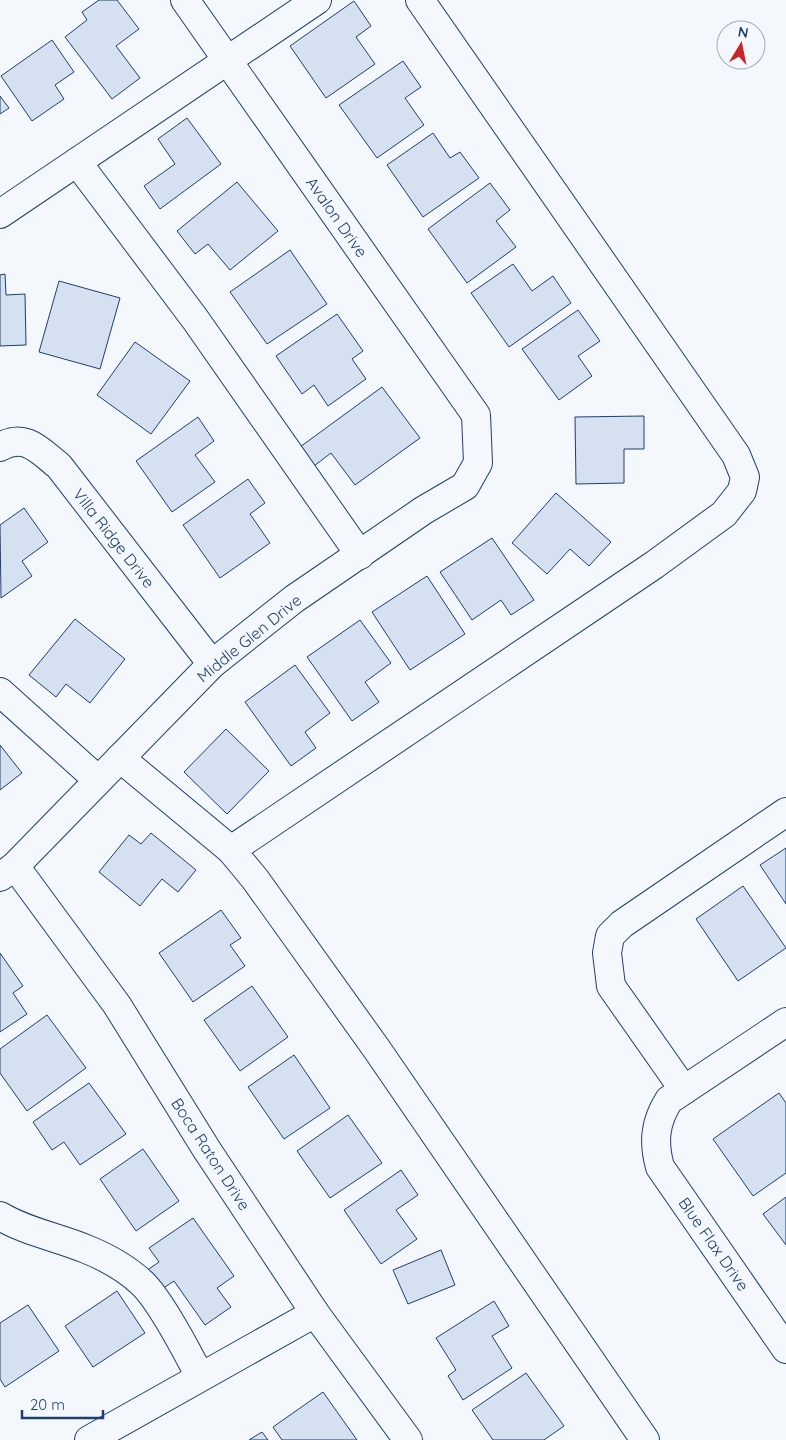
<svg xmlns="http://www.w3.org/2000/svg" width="786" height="1440" viewBox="0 0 786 1440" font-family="Quicksand,sans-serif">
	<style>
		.building { fill: #d5e0f0; stroke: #1d3f73 }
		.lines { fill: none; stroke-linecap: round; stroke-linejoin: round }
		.minor-casing { stroke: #1d3f73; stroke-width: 30 }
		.minor { stroke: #f4f7fb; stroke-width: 28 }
		.labels { text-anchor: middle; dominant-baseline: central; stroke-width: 4; stroke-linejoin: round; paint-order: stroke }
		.street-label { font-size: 16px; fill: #1d3f73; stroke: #f4f7fb }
	</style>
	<rect width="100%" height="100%" fill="#f4f7fb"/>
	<g class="building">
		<path d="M 99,0 L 117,0 L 139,29 L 116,46 L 140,78 L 112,99 L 65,37 L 87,20 L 82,12 Z"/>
		<path d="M 354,1 L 371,26 L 356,37 L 375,64 L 326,98 L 290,46 Z"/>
		<path d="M 52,40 L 74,72 L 55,85 L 64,99 L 32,121 L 1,76 Z"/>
		<path d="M 403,61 L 421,87 L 405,98 L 424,125 L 377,158 L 339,105 Z"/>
		<path d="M 0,96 L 9,108 L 0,114 Z"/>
		<path d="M 187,118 L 221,164 L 160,209 L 144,186 L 175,164 L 158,139 Z"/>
		<path d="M 433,133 L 450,158 L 460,152 L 479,178 L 423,217 L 387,165 Z"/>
		<path d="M 237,182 L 278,231 L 230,270 L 208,244 L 195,254 L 177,231 Z"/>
		<path d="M 490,183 L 510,210 L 496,221 L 516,247 L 467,283 L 428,229 Z"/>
		<path d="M 290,250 L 327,304 L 267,344 L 230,292 Z"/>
		<path d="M 513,264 L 532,291 L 553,276 L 571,303 L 509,347 L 471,293 Z"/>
		<path d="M 5,274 L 6,295 L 25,294 L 26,345 L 0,346 L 0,275 Z"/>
		<path d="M 59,281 L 120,298 L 100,369 L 39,352 Z"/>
		<path d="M 578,310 L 600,341 L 578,356 L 592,376 L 559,400 L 522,349 Z"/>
		<path d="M 337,314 L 363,351 L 352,359 L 366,379 L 328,406 L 314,385 L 302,394 L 276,356 Z"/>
		<path d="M 135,342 L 190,381 L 151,434 L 97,395 Z"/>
		<path d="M 382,387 L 420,438 L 355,485 L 331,453 L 314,466 L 300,447 Z"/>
		<path d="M 644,416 L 644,449 L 624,449 L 624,483 L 576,484 L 575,417 Z"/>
		<path d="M 198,417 L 214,441 L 195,455 L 215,482 L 172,512 L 136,461 Z"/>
		<path d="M 248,479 L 265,503 L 250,514 L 270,543 L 220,578 L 183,525 Z"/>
		<path d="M 556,493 L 611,542 L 589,566 L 570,549 L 547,574 L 512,543 Z"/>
		<path d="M 24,508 L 48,542 L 22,561 L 32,576 L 1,598 L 0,525 Z"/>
		<path d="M 492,538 L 534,600 L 511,615 L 501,600 L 472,620 L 440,572 Z"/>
		<path d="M 427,576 L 465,634 L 410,670 L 372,612 Z"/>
		<path d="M 75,619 L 125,659 L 90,703 L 66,684 L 56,697 L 29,675 Z"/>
		<path d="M 360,620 L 391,663 L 365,682 L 379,702 L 352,721 L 307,657 Z"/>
		<path d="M 295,665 L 330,713 L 305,732 L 316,748 L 291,766 L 245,702 Z"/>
		<path d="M 226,729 L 269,771 L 227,814 L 184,772 Z"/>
		<path d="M 0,745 L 22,773 L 0,790 Z"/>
		<path d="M 151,833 L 196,870 L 178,892 L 162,879 L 140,906 L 99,872 L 129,835 L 141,844 Z"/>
		<path d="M 786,848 L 786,904 L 760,865 Z"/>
		<path d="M 743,886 L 786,948 L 738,981 L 696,919 Z"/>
		<path d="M 221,910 L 241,938 L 230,945 L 245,966 L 193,1002 L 159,953 Z"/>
		<path d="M 0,953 L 23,986 L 13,993 L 27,1014 L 0,1032 Z"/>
		<path d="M 252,986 L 288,1037 L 240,1071 L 204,1020 Z"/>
		<path d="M 47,1015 L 86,1068 L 27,1111 L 0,1073 L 0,1049 Z"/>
		<path d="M 294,1055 L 330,1108 L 284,1139 L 248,1087 Z"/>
		<path d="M 89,1083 L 126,1134 L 80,1165 L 64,1142 L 52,1150 L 33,1122 Z"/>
		<path d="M 779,1093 L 786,1103 L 786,1173 L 753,1196 L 713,1139 Z"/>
		<path d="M 348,1115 L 382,1163 L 330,1198 L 297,1151 Z"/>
		<path d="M 143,1149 L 179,1201 L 136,1231 L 100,1179 Z"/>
		<path d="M 401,1170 L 418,1195 L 396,1210 L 417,1239 L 381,1264 L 344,1210 Z"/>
		<path d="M 786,1197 L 786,1245 L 763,1214 Z"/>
		<path d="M 193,1218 L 234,1276 L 217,1288 L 231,1307 L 205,1325 L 174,1281 L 159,1291 L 146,1271 L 159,1262 L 149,1248 Z"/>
		<path d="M 441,1250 L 455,1285 L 408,1304 L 393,1270 Z"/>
		<path d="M 117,1291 L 145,1333 L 93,1367 L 65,1326 Z"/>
		<path d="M 494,1301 L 509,1326 L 492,1336 L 512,1368 L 463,1400 L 448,1376 L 456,1370 L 436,1338 Z"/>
		<path d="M 28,1305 L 59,1351 L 5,1387 L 0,1379 L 0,1323 Z"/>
		<path d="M 526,1373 L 564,1426 L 544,1440 L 493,1440 L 472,1410 Z"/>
		<path d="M 323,1392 L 357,1440 L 282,1440 L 273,1427 Z"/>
		<path d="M 262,1432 L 268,1440 L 249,1440 Z"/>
	</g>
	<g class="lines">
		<defs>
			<g id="minor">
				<path d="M 77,162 L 195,319 L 360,555"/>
				<path d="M 0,214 L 317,0"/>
				<path d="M 0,447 C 25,432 40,451 59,466 L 212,664"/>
				<path d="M 0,692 L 98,780"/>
				<path d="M 120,758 L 231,850 L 255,879 L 376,1048 L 645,1440"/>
				<path d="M 231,850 L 654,565 L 724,514 L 742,491 L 745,477 L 736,455 L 420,0"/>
				<path d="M 15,866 L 117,1005 L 207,1150 L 315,1313 L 408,1440"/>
				<path d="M 0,877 L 15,866 L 212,664 L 294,599 L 424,510 L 465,486 L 478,463 L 476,415 L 185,0"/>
				<path d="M 786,1022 L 669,1100 C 655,1122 653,1142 660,1167 L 786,1349"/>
				<path d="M 684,1090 L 611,986 L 607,953 L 610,936 L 622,924 L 786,812"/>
				<path d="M 0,1216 C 27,1232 57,1237 86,1249 C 106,1257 126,1268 142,1283 C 160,1300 188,1353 200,1377"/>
				<path d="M 89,1440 L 315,1313"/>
			</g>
		</defs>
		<use href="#minor" class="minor-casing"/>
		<use href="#minor" class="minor"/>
	</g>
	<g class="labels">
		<g class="street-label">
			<text transform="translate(337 217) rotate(55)">Avalon Drive</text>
			<text transform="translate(114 538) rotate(52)">Villa Ridge Drive</text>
			<text transform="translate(249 638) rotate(-39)">Middle Glen Drive</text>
			<text transform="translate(211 1154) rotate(57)">Boca Raton Drive</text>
			<text transform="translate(714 1244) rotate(55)">Blue Flax Drive</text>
		</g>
	</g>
	<g transform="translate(741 45) rotate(10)"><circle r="24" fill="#f4f7fb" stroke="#9eadc5"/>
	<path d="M0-4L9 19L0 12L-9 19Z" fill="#c62828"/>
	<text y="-8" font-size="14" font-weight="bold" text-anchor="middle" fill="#1d3f73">N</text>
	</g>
	<path d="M22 1410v8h81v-8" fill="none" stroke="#1d3f73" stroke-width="2.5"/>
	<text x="30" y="1410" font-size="15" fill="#1d3f73" stroke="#f4f7fb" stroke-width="4" paint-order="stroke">20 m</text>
</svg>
